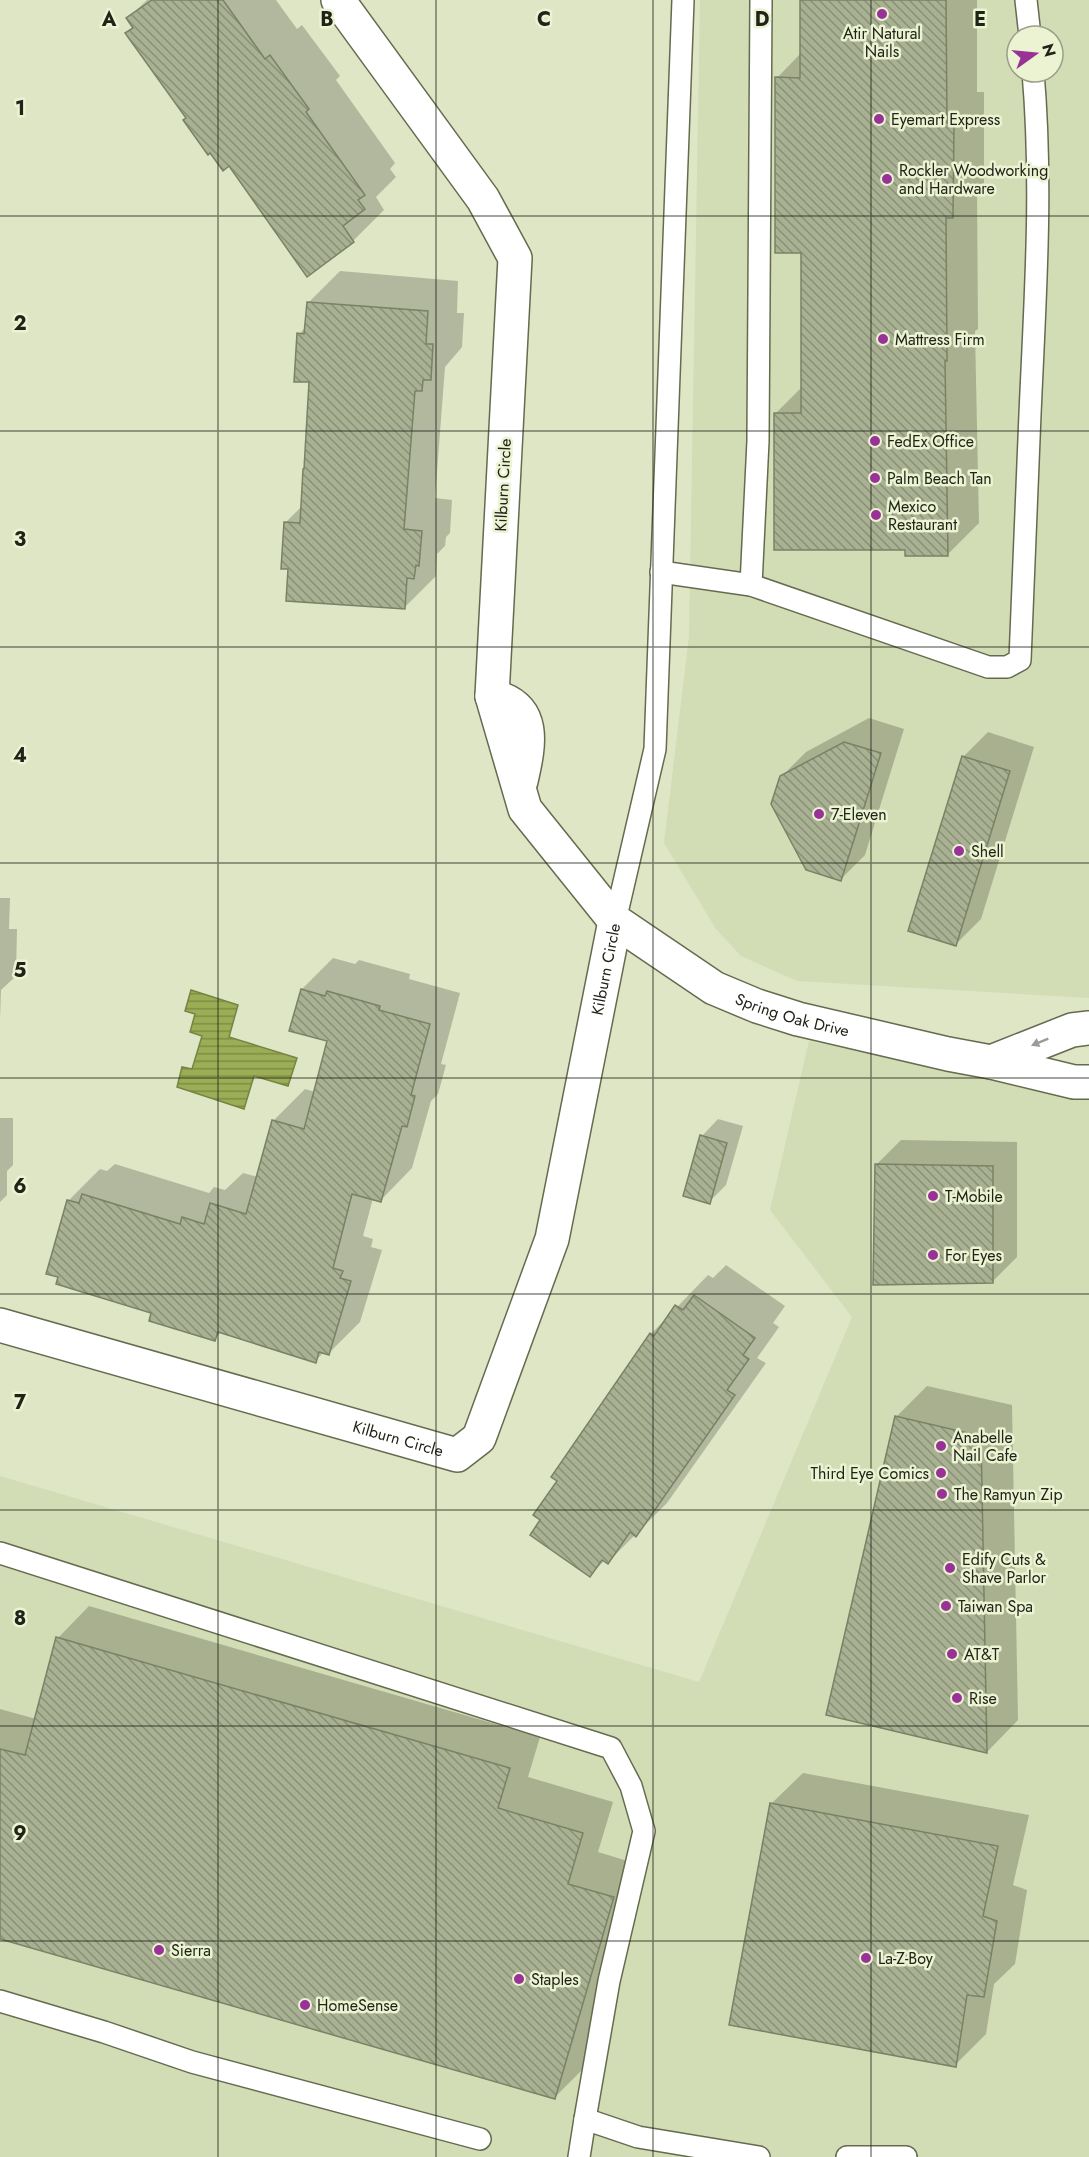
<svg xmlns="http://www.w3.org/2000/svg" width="1089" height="2157" viewBox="0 0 1089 2157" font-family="Jost,sans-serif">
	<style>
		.built { fill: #d2dcb5; fill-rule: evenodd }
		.water { fill: url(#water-rules); stroke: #768442; stroke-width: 1.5 }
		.shadow { fill: #0003 }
		.building { fill: url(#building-back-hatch); stroke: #7a8265; stroke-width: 1.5 }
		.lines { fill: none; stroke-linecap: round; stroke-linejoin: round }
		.service-casing { stroke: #646b4f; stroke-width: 24 }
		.minor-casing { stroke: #646b4f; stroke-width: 36 }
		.service { stroke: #fff; stroke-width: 21 }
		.minor { stroke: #fff; stroke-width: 33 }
		.oneway { fill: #9b9c97 }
		.grid { fill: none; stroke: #202317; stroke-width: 1.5; stroke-opacity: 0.55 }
		.poi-dot { fill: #993296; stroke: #ebf3d3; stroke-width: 2 }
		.labels { text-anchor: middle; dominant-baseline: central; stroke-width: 5; stroke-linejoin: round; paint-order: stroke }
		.poi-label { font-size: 16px; fill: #202317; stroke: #ebf3d3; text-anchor: start }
		.street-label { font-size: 16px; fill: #202317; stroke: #ebf3d3 }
		.grid-label { font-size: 20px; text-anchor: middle; font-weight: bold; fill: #202317; stroke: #ebf3d3; stroke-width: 5; stroke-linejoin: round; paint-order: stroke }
	</style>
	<defs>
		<pattern id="water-rules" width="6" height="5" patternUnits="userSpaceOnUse" patternTransform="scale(1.5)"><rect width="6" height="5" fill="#9bad55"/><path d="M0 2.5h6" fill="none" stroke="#7e8c45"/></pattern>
		<pattern id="building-back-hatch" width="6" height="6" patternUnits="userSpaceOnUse" patternTransform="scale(1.5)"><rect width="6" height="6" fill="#a9b193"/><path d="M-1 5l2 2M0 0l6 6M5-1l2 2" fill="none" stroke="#899077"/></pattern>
	</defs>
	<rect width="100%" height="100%" fill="#dee6c6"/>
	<g class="built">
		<path d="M 700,0 L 1089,0 L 1089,998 L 797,981 L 741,956 L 716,929 L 664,843 L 689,636 ZM 1017,36 L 1053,36 L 1053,72 L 1017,72 Z"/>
		<path d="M 809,1041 L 1089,1100 L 1089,2157 L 0,2157 L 0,1476 L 699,1682 L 852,1317 L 770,1210 Z"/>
	</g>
	<path class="water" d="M 191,990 L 238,1005 L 229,1037 L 297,1058 L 288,1086 L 254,1076 L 244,1109 L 177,1087 L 182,1067 L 192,1069 L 202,1036 L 190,1032 L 195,1014 L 185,1011 Z"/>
	<g class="shadow">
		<path d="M 147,0 L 276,0 L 297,29 L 302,25 L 340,76 L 336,80 L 395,163 L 390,169 L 396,177 L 376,197 L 384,210 L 353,241 L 230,164 L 187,117 L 127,33 L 134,26 L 128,18 Z"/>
		<path d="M 802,0 L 977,0 L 977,92 L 984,92 L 984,185 L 977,192 L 978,329 L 975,331 L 979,523 L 948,554 L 906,549 L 776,413 L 802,387 L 803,252 L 777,78 L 801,53 Z"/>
		<path d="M 340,271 L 458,281 L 457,313 L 464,313 L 462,347 L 445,367 L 435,498 L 452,500 L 450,533 L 446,537 L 445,546 L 437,554 L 436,576 L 404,608 L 289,568 L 286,522 L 302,506 L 311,381 L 299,334 L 307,326 L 308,303 Z"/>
		<path d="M 869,718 L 904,729 L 865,855 L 841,879 L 781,777 L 806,752 Z"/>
		<path d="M 988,732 L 1034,747 L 981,919 L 956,944 L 963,757 Z"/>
		<path d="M 0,898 L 10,898 L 9,929 L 17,929 L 16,976 L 1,990 L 0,1020 Z"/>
		<path d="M 333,958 L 355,964 L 359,960 L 410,974 L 409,979 L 460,993 L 441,1064 L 446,1065 L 438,1094 L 431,1101 L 412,1168 L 381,1200 L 373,1198 L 363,1236 L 373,1239 L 371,1247 L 382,1250 L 360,1322 L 329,1353 L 324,1352 L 315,1361 L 221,1332 L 214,1339 L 153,1312 L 48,1273 L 69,1200 L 100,1169 L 107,1171 L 115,1164 L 209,1193 L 214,1187 L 225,1190 L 243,1173 L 258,1177 L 273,1121 L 305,1089 L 315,1092 L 329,1040 L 302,989 Z"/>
		<path d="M 0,1118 L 13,1118 L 13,1165 L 7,1171 L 7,1195 L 0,1202 Z"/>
		<path d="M 718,1119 L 743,1126 L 726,1185 L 709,1202 L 702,1136 Z"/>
		<path d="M 901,1140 L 1017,1142 L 1017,1257 L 992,1282 L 876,1165 Z"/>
		<path d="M 726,1265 L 785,1306 L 773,1323 L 779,1327 L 757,1358 L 766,1363 L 667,1503 L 608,1562 L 605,1560 L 590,1575 L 542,1520 L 559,1480 L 651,1334 L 708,1275 L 713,1278 Z"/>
		<path d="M 927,1386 L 1012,1405 L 1018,1720 L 987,1752 L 896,1417 Z"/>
		<path d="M 89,1606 L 540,1737 L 528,1777 L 613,1802 L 598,1852 L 644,1866 L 586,2066 L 555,2097 L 0,1938 L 0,1709 L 36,1719 L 58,1638 Z"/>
		<path d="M 803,1773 L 1029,1815 L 1013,1885 L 1027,1890 L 1015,1964 L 994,1984 L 986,2034 L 955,2065 L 771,1804 Z"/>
	</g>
	<g class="building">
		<path d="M 152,0 L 223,0 L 265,59 L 270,55 L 309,109 L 306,112 L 365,195 L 358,200 L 365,209 L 343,226 L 354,242 L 307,277 L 229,166 L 223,171 L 210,153 L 208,155 L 183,120 L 186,118 L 125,33 L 133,28 L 126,18 Z"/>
		<path d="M 800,0 L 946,0 L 947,123 L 954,123 L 953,218 L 946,218 L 947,361 L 945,361 L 948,556 L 905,556 L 905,550 L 774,550 L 774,413 L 801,413 L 801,253 L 775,253 L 775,77 L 800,78 Z"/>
		<path d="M 307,302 L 428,311 L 426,344 L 433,344 L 431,380 L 423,380 L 422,391 L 415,391 L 404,529 L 422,531 L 419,566 L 416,565 L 414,579 L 407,578 L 405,609 L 286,601 L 288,569 L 281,569 L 284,522 L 300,523 L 303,469 L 304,469 L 309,382 L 294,382 L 297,333 L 304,334 Z"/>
		<path d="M 844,742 L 881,753 L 841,881 L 806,870 L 771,804 L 780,776 Z"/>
		<path d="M 962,756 L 1010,771 L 956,946 L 908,931 Z"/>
		<path d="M 301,989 L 325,996 L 327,991 L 380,1006 L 379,1010 L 430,1024 L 411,1095 L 415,1096 L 407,1127 L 402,1126 L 381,1202 L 352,1194 L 333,1268 L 343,1271 L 340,1278 L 351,1281 L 329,1355 L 319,1352 L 316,1363 L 218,1332 L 215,1341 L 149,1321 L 151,1313 L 56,1284 L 58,1277 L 46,1274 L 54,1246 L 67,1200 L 79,1203 L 82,1194 L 180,1224 L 182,1217 L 204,1224 L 210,1203 L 246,1214 L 272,1120 L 304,1129 L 327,1041 L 289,1031 Z"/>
		<path d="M 700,1135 L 727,1143 L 710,1204 L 683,1196 Z"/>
		<path d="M 875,1164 L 993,1166 L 993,1283 L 873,1285 Z"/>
		<path d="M 694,1295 L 755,1338 L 743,1355 L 749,1359 L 727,1390 L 735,1395 L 636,1537 L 630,1532 L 608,1564 L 602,1560 L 590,1577 L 530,1535 L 540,1520 L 533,1515 L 557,1481 L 551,1477 L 650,1333 L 654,1336 L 675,1305 L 683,1310 Z"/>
		<path d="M 895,1416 L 981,1436 L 987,1753 L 826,1715 Z"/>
		<path d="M 56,1637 L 510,1768 L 498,1808 L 583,1833 L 568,1884 L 614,1897 L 555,2099 L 0,1939 L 0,1749 L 25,1755 Z"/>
		<path d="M 770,1803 L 998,1846 L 983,1916 L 997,1921 L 984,1997 L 967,1995 L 956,2067 L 729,2025 Z"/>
	</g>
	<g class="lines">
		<defs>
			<g id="service">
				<path d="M 1026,0 L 1030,36"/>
				<path d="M 661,572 L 751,585 L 988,667 L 1007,667 L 1020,660 C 1023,578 1026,496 1030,414 C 1035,300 1043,186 1033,72"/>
				<path d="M 751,585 L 758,441 L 761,0"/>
				<path d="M 615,921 L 655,749 L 683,0"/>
				<path d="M 0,1553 L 611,1748 L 631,1786 L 644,1831 L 609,1981 L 585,2119"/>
				<path d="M 0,2001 L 104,2032 L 192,2062 L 480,2139"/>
				<path d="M 579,2157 L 585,2119 L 638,2137 L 759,2157"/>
				<path d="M 847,2157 L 906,2157"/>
			</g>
			<g id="minor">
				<path id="s1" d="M 338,0 L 483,199 L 515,258 L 492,696 L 525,809 L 615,921 L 714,988 L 757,1006 L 798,1019 L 948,1054 L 991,1062 L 1074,1082 L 1089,1082"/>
				<path d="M 492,696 C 538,707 529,745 521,781"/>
				<path d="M 991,1062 L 1072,1030 L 1089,1028"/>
				<path id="s2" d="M 0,1325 L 457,1455 L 479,1438 L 552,1239 L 615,921"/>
			</g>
		</defs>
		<use href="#service" class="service-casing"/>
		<use href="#minor" class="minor-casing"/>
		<use href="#service" class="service"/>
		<use href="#minor" class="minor"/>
	</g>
	<defs><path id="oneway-solid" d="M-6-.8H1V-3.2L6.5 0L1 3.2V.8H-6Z" transform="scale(1.5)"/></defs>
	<use class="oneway" href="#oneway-solid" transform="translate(1040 1042) rotate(158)"/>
	<path class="grid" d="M 218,0 L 218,2157M 436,0 L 436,2157M 653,0 L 653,2157M 871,0 L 871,2157M 0,216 L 1089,216M 0,431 L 1089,431M 0,647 L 1089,647M 0,863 L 1089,863M 0,1078 L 1089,1078M 0,1294 L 1089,1294M 0,1510 L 1089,1510M 0,1726 L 1089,1726M 0,1941 L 1089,1941"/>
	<g class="poi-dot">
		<circle cx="882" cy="14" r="6"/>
		<circle cx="879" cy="119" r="6"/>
		<circle cx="887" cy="179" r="6"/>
		<circle cx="883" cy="339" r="6"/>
		<circle cx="875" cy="441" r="6"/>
		<circle cx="875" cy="478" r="6"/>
		<circle cx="876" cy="515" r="6"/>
		<circle cx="819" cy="814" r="6"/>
		<circle cx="959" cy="851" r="6"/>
		<circle cx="933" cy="1196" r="6"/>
		<circle cx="933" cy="1255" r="6"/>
		<circle cx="941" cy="1446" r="6"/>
		<circle cx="941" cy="1473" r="6"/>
		<circle cx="942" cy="1494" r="6"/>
		<circle cx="950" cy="1568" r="6"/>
		<circle cx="946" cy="1606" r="6"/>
		<circle cx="952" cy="1654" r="6"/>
		<circle cx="957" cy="1698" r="6"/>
		<circle cx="159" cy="1950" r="6"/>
		<circle cx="866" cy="1958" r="6"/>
		<circle cx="519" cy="1979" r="6"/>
		<circle cx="305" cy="2005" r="6"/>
	</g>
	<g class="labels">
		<g class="poi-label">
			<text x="882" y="33" text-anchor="middle">Atir Natural<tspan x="882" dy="18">Nails</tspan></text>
			<text x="891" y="119">Eyemart Express</text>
			<text x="899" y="170">Rockler Woodworking<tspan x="899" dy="18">and Hardware</tspan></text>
			<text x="895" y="339">Mattress Firm</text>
			<text x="887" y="441">FedEx Office</text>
			<text x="887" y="478">Palm Beach Tan</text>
			<text x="888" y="506">Mexico<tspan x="888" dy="18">Restaurant</tspan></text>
			<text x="831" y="814">7-Eleven</text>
			<text x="971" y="851">Shell</text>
			<text x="945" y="1196">T-Mobile</text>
			<text x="945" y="1255">For Eyes</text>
			<text x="953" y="1437">Anabelle<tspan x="953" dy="18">Nail Cafe</tspan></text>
			<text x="929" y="1473" text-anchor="end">Third Eye Comics</text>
			<text x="954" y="1494">The Ramyun Zip</text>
			<text x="962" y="1559">Edify Cuts &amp;<tspan x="962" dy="18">Shave Parlor</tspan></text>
			<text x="958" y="1606">Taiwan Spa</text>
			<text x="964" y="1654">AT&amp;T</text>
			<text x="969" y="1698">Rise</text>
			<text x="171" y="1950">Sierra</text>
			<text x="878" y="1958">La-Z-Boy</text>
			<text x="531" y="1979">Staples</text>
			<text x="317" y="2005">HomeSense</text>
		</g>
		<g class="street-label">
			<text transform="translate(503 485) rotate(-87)">Kilburn Circle</text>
			<text stroke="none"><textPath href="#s2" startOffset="990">Kilburn Circle</textPath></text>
			<text stroke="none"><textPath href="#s1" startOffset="1216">Spring Oak Drive</textPath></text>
			<text stroke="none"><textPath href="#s2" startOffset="414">Kilburn Circle</textPath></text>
		</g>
	</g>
	<g class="grid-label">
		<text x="109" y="26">A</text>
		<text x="327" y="26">B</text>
		<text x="544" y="26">C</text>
		<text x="762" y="26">D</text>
		<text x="980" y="26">E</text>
		<text x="20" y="115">1</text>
		<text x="20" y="330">2</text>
		<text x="20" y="546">3</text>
		<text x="20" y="762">4</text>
		<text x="20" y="977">5</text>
		<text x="20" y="1193">6</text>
		<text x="20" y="1409">7</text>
		<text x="20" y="1625">8</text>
		<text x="20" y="1840">9</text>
	</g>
	<g transform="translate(1035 54) rotate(75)"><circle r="28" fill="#ebf3d3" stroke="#9aa088" stroke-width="1.5"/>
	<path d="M0-4.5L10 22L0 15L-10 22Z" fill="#993296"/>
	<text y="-9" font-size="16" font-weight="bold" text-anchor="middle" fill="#202317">N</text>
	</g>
</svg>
